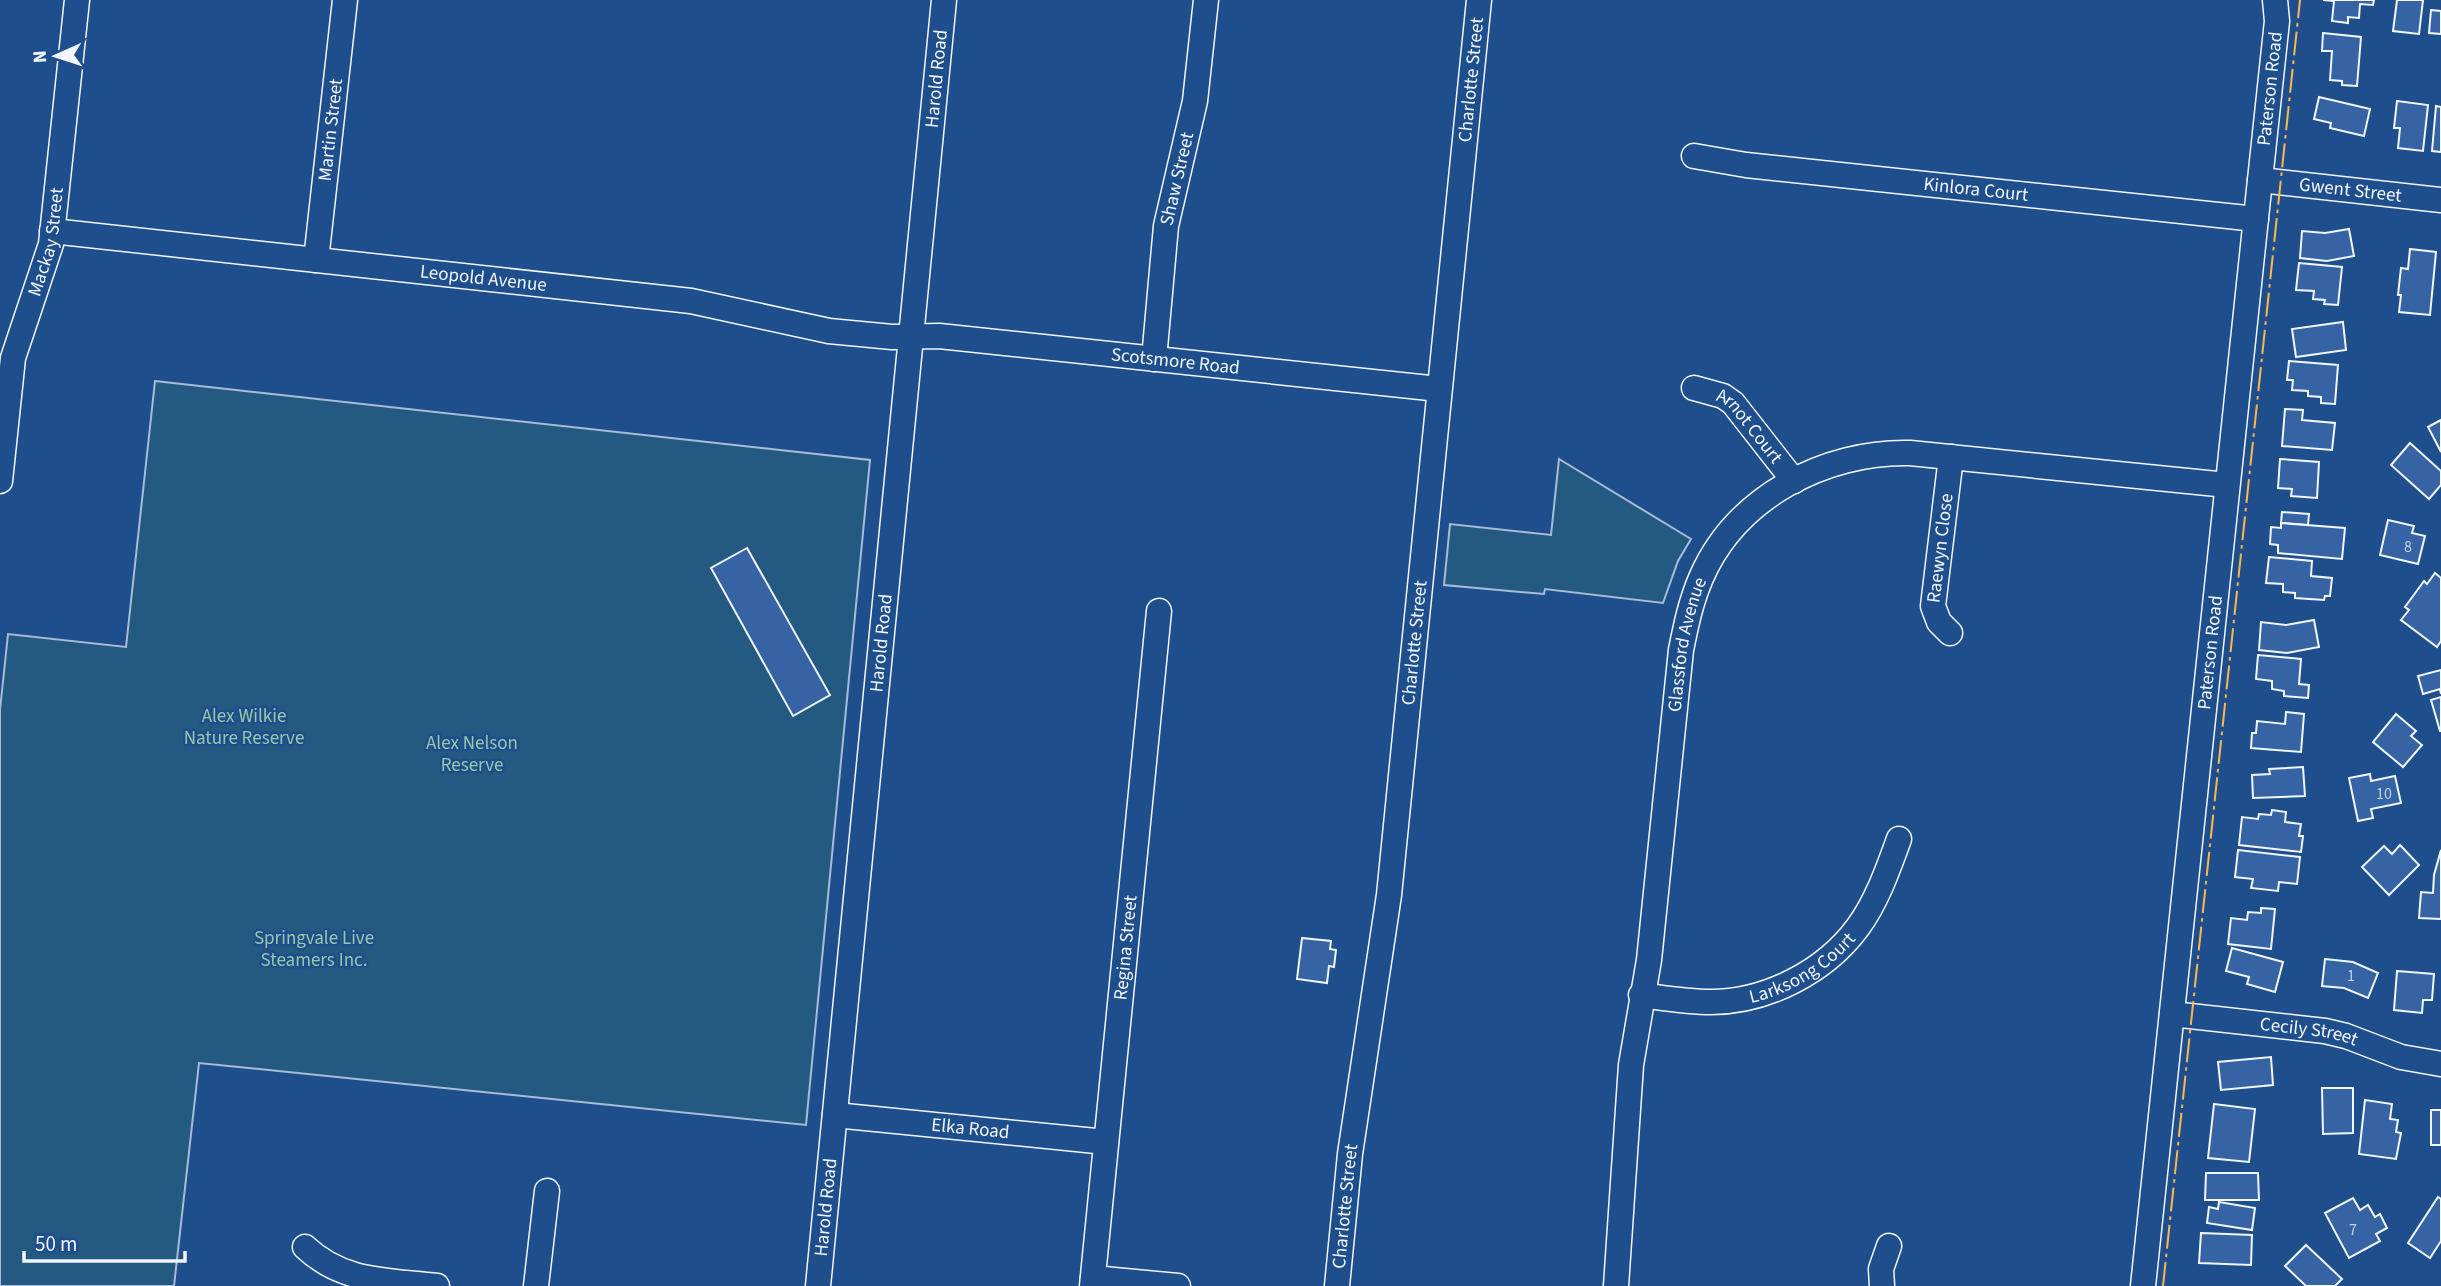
<svg xmlns="http://www.w3.org/2000/svg" width="2441" height="1286" viewBox="0 0 2441 1286" font-family="'Source Sans 3',sans-serif">
	<style>
		.green { fill: #245a82; stroke: #a8bbd7; stroke-width: 2 }
		.building { fill: #3563a3; stroke: #f2f6ff; stroke-width: 2 }
		.lines { fill: none; stroke-linecap: round; stroke-linejoin: round }
		.minor-casing { stroke: #f2f6ff; stroke-width: 27 }
		.minor { stroke: #1f4e8c; stroke-width: 24 }
		.power { stroke: #ffb74d; stroke-width: 2; stroke-dasharray: 24 5 3.5 5; stroke-linecap: butt }
		.labels { text-anchor: middle; dominant-baseline: central; stroke-width: 5; stroke-linejoin: round; paint-order: stroke }
		.number-label { font-size: 16px; fill: #c3d1e8 }
		.street-label { font-size: 19px; fill: #f2f6ff; stroke: #1f4e8c }
		.park-label { font-size: 19px; fill: #97c8a6; stroke: #1f4e8c }
	</style>
	<rect width="100%" height="100%" fill="#1f4e8c"/>
	<g class="green">
		<path d="M 155,381 L 870,460 L 806,1125 L 199,1063 L 174,1286 L 0,1286 L 0,710 L 8,634 L 126,647 Z"/>
		<path d="M 1559,459 L 1691,539 L 1678,561 L 1663,603 L 1545,589 L 1544,594 L 1444,585 L 1450,524 L 1551,535 Z"/>
	</g>
	<g class="building">
		<path d="M 2323,0 L 2374,0 L 2373,5 L 2360,4 L 2359,18 L 2348,17 L 2348,23 L 2332,21 L 2334,1 Z"/>
		<path d="M 2397,0 L 2423,0 L 2419,34 L 2393,31 Z"/>
		<path d="M 2431,10 L 2441,11 L 2441,34 L 2429,33 Z"/>
		<path d="M 2323,33 L 2361,37 L 2357,86 L 2342,85 L 2342,81 L 2330,80 L 2332,51 L 2322,51 Z"/>
		<path d="M 2319,97 L 2370,109 L 2364,136 L 2330,128 L 2331,123 L 2314,119 Z"/>
		<path d="M 2397,101 L 2428,105 L 2423,151 L 2398,148 L 2400,128 L 2394,128 Z"/>
		<path d="M 2436,106 L 2441,107 L 2441,152 L 2432,151 Z"/>
		<path d="M 2349,229 L 2354,256 L 2327,261 L 2300,258 L 2302,231 L 2325,233 Z"/>
		<path d="M 2410,249 L 2436,252 L 2430,315 L 2399,312 L 2401,295 L 2398,295 L 2401,268 L 2408,269 Z"/>
		<path d="M 2299,263 L 2342,267 L 2338,305 L 2324,304 L 2325,300 L 2313,299 L 2314,291 L 2296,290 Z"/>
		<path d="M 2343,322 L 2346,350 L 2296,357 L 2292,329 Z"/>
		<path d="M 2289,361 L 2338,365 L 2335,404 L 2321,403 L 2321,397 L 2308,396 L 2308,391 L 2292,390 L 2293,380 L 2287,380 Z"/>
		<path d="M 2285,409 L 2303,410 L 2302,420 L 2335,423 L 2332,450 L 2282,446 Z"/>
		<path d="M 2441,420 L 2441,452 L 2428,427 Z"/>
		<path d="M 2410,443 L 2441,471 L 2441,485 L 2429,499 L 2391,465 Z"/>
		<path d="M 2280,459 L 2319,462 L 2317,498 L 2291,496 L 2292,489 L 2278,488 Z"/>
		<path d="M 2282,512 L 2309,514 L 2308,525 L 2281,523 Z"/>
		<path d="M 2388,520 L 2414,526 L 2412,533 L 2425,536 L 2418,564 L 2380,555 Z"/>
		<path d="M 2281,523 L 2345,528 L 2342,559 L 2278,553 L 2278,545 L 2270,544 L 2271,527 L 2281,528 Z"/>
		<path d="M 747,548 L 830,695 L 793,716 L 711,568 Z"/>
		<path d="M 2269,557 L 2312,561 L 2311,576 L 2332,578 L 2330,596 L 2325,596 L 2324,600 L 2295,598 L 2295,593 L 2283,592 L 2283,584 L 2266,583 Z"/>
		<path d="M 2435,573 L 2441,578 L 2441,641 L 2437,647 L 2401,620 L 2409,610 L 2405,607 L 2424,581 L 2427,584 Z"/>
		<path d="M 2314,620 L 2319,647 L 2287,653 L 2259,650 L 2261,622 L 2286,625 Z"/>
		<path d="M 2258,655 L 2301,659 L 2299,684 L 2309,685 L 2308,698 L 2284,696 L 2284,691 L 2272,689 L 2272,681 L 2256,679 Z"/>
		<path d="M 2441,670 L 2441,694 L 2440,689 L 2423,694 L 2418,676 Z"/>
		<path d="M 2441,697 L 2441,731 L 2440,731 L 2431,700 Z"/>
		<path d="M 2286,712 L 2304,714 L 2301,752 L 2251,748 L 2252,733 L 2256,733 L 2257,721 L 2285,724 Z"/>
		<path d="M 2396,714 L 2416,731 L 2411,736 L 2422,745 L 2403,767 L 2373,742 Z"/>
		<path d="M 2303,767 L 2305,796 L 2253,798 L 2252,775 L 2270,774 L 2269,769 Z"/>
		<path d="M 2370,774 L 2371,781 L 2395,776 L 2401,803 L 2371,809 L 2373,818 L 2358,821 L 2349,778 Z"/>
		<path d="M 2272,810 L 2286,812 L 2285,822 L 2301,824 L 2299,836 L 2303,836 L 2301,852 L 2239,845 L 2242,817 L 2258,819 L 2259,814 L 2271,815 Z"/>
		<path d="M 2400,845 L 2419,865 L 2389,895 L 2362,867 L 2384,846 L 2392,854 Z"/>
		<path d="M 2238,850 L 2300,857 L 2297,884 L 2279,882 L 2278,891 L 2251,888 L 2253,879 L 2235,877 Z"/>
		<path d="M 2441,850 L 2441,919 L 2419,918 L 2421,892 L 2433,893 L 2434,875 Z"/>
		<path d="M 2261,908 L 2275,909 L 2271,949 L 2228,944 L 2231,918 L 2247,920 L 2248,912 L 2261,913 Z"/>
		<path d="M 1302,938 L 1331,941 L 1330,949 L 1336,950 L 1334,967 L 1329,966 L 1327,983 L 1297,979 Z"/>
		<path d="M 2232,948 L 2283,962 L 2275,992 L 2247,984 L 2249,977 L 2226,971 Z"/>
		<path d="M 2325,959 L 2353,962 L 2378,973 L 2368,998 L 2344,988 L 2322,986 Z"/>
		<path d="M 2397,971 L 2434,974 L 2432,1000 L 2423,1000 L 2422,1013 L 2394,1010 Z"/>
		<path d="M 2271,1057 L 2273,1085 L 2221,1090 L 2218,1062 Z"/>
		<path d="M 2322,1088 L 2353,1088 L 2353,1133 L 2323,1134 Z"/>
		<path d="M 2365,1100 L 2392,1104 L 2390,1119 L 2398,1120 L 2396,1132 L 2401,1133 L 2396,1159 L 2359,1154 Z"/>
		<path d="M 2214,1104 L 2255,1109 L 2249,1162 L 2208,1158 Z"/>
		<rect x="2431" y="1110" width="10" height="35"/>
		<path d="M 2206,1173 L 2258,1173 L 2259,1200 L 2205,1200 Z"/>
		<path d="M 2438,1197 L 2441,1199 L 2441,1241 L 2430,1258 L 2408,1243 Z"/>
		<path d="M 2353,1198 L 2360,1210 L 2368,1205 L 2375,1217 L 2380,1214 L 2387,1228 L 2376,1234 L 2380,1241 L 2349,1258 L 2325,1213 Z"/>
		<path d="M 2219,1202 L 2255,1208 L 2252,1230 L 2207,1223 L 2209,1207 L 2218,1209 Z"/>
		<path d="M 2201,1233 L 2252,1235 L 2251,1265 L 2199,1263 Z"/>
		<path d="M 2306,1245 L 2342,1279 L 2335,1286 L 2306,1286 L 2285,1266 Z"/>
	</g>
	<g class="lines">
		<defs>
			<g id="minor">
				<path id="s1" d="M 1694,156 L 1746,165 L 2256,219"/>
				<path id="s2" d="M 2260,180 L 2441,200"/>
				<path id="s3" d="M 52,231 L 691,301 L 829,331 L 892,337 L 939,336 L 1439,389"/>
				<path id="s4" d="M 316,260 L 345,0"/>
				<path id="s5" d="M 1154,359 L 1166,226 L 1195,101 L 1206,0"/>
				<path id="s6" d="M 1694,388 L 1723,396 L 1733,403 L 1794,481"/>
				<path id="s7" d="M 0,481 L 13,358 L 51,244 L 77,0"/>
				<path id="s8" d="M 1950,633 L 1939,622 L 1933,606 L 1951,457"/>
				<path id="s9" d="M 1641,995 C 1664,998 1687,1002 1711,1002 C 1766,1002 1825,972 1858,927 C 1877,901 1888,869 1899,839"/>
				<path id="s10" d="M 2172,1014 L 2325,1031 L 2346,1036 L 2401,1057 L 2441,1064"/>
				<path id="s11" d="M 835,1115 L 1106,1142"/>
				<path d="M 305,1247 C 343,1283 388,1280 437,1286"/>
				<path d="M 1093,1278 L 1178,1286"/>
				<path d="M 536,1286 L 547,1191"/>
				<path id="s12" d="M 818,1286 L 944,0"/>
				<path id="s13" d="M 1092,1286 L 1159,611"/>
				<path id="s14" d="M 1337,1286 L 1350,1154 L 1389,895 L 1479,0"/>
				<path id="s15" d="M 1616,1286 L 1631,1065 L 1649,960 L 1681,650 C 1686,625 1691,601 1701,578 C 1736,497 1825,451 1910,453 L 2227,485"/>
				<path d="M 1882,1286 L 1881,1269 L 1889,1246"/>
				<path id="s16" d="M 2143,1286 L 2260,180 L 2277,21 L 2275,0"/>
			</g>
		</defs>
		<use href="#minor" class="minor-casing"/>
		<use href="#minor" class="minor"/>
		<path class="power" d="M 2163,1286 L 2300,0"/>
	</g>
	<g class="labels">
		<g class="number-label">
			<text x="2408" y="547">8</text>
			<text x="2384" y="794">10</text>
			<text x="2351" y="976">1</text>
			<text x="2353" y="1230">7</text>
		</g>
		<g class="street-label">
			<text stroke="none"><textPath href="#s12" startOffset="1213">Harold Road</textPath></text>
			<text stroke="none"><textPath href="#s14" startOffset="1214">Charlotte Street</textPath></text>
			<text stroke="none"><textPath href="#s16" startOffset="1204">Paterson Road</textPath></text>
			<text stroke="none"><textPath href="#s4" startOffset="131">Martin Street</textPath></text>
			<text stroke="none"><textPath href="#s5" startOffset="182">Shaw Street</textPath></text>
			<text stroke="none"><textPath href="#s2" startOffset="91">Gwent Street</textPath></text>
			<text stroke="none"><textPath href="#s1" startOffset="284">Kinlora Court</textPath></text>
			<text stroke="none"><textPath href="#s7" startOffset="245">Mackay Street</textPath></text>
			<text stroke="none"><textPath href="#s3" startOffset="434">Leopold Avenue</textPath></text>
			<text stroke="none"><textPath href="#s3" startOffset="1132">Scotsmore Road</textPath></text>
			<text stroke="none"><textPath href="#s6" startOffset="70">Arnot Court</textPath></text>
			<text stroke="none"><textPath href="#s8" startOffset="91">Raewyn Close</textPath></text>
			<text stroke="none"><textPath href="#s12" startOffset="646">Harold Road</textPath></text>
			<text stroke="none"><textPath href="#s14" startOffset="648">Charlotte Street</textPath></text>
			<text stroke="none"><textPath href="#s15" startOffset="646">Glassford Avenue</textPath></text>
			<text stroke="none"><textPath href="#s16" startOffset="637">Paterson Road</textPath></text>
			<text stroke="none"><textPath href="#s13" startOffset="340">Regina Street</textPath></text>
			<text stroke="none"><textPath href="#s9" startOffset="170">Larksong Court</textPath></text>
			<text stroke="none"><textPath href="#s10" startOffset="138">Cecily Street</textPath></text>
			<text stroke="none"><textPath href="#s11" startOffset="136">Elka Road</textPath></text>
			<text stroke="none"><textPath href="#s14" startOffset="80">Charlotte Street</textPath></text>
			<text stroke="none"><textPath href="#s12" startOffset="79">Harold Road</textPath></text>
		</g>
		<g class="park-label">
			<text x="244" y="716">Alex Wilkie<tspan x="244" dy="22">Nature Reserve</tspan></text>
			<text x="472" y="743">Alex Nelson<tspan x="472" dy="22">Reserve</tspan></text>
			<text x="314" y="938">Springvale Live<tspan x="314" dy="22">Steamers Inc.</tspan></text>
		</g>
	</g>
	<g transform="translate(56 56) rotate(267)" stroke="#1f4e8c" stroke-width="5" paint-order="stroke">
	<path d="M0-5L12 26L0 18L-12 26Z" fill="#f2f6ff"/>
	<text y="-10" font-size="19" font-weight="bold" text-anchor="middle" fill="#f2f6ff">N</text>
	</g>
	<path d="M24 1251v10h161v-10" fill="none" stroke="#f2f6ff" stroke-width="3.5"/>
	<text x="35" y="1251" font-size="21" fill="#f2f6ff" stroke="#1f4e8c" stroke-width="5" paint-order="stroke">50 m</text>
</svg>
